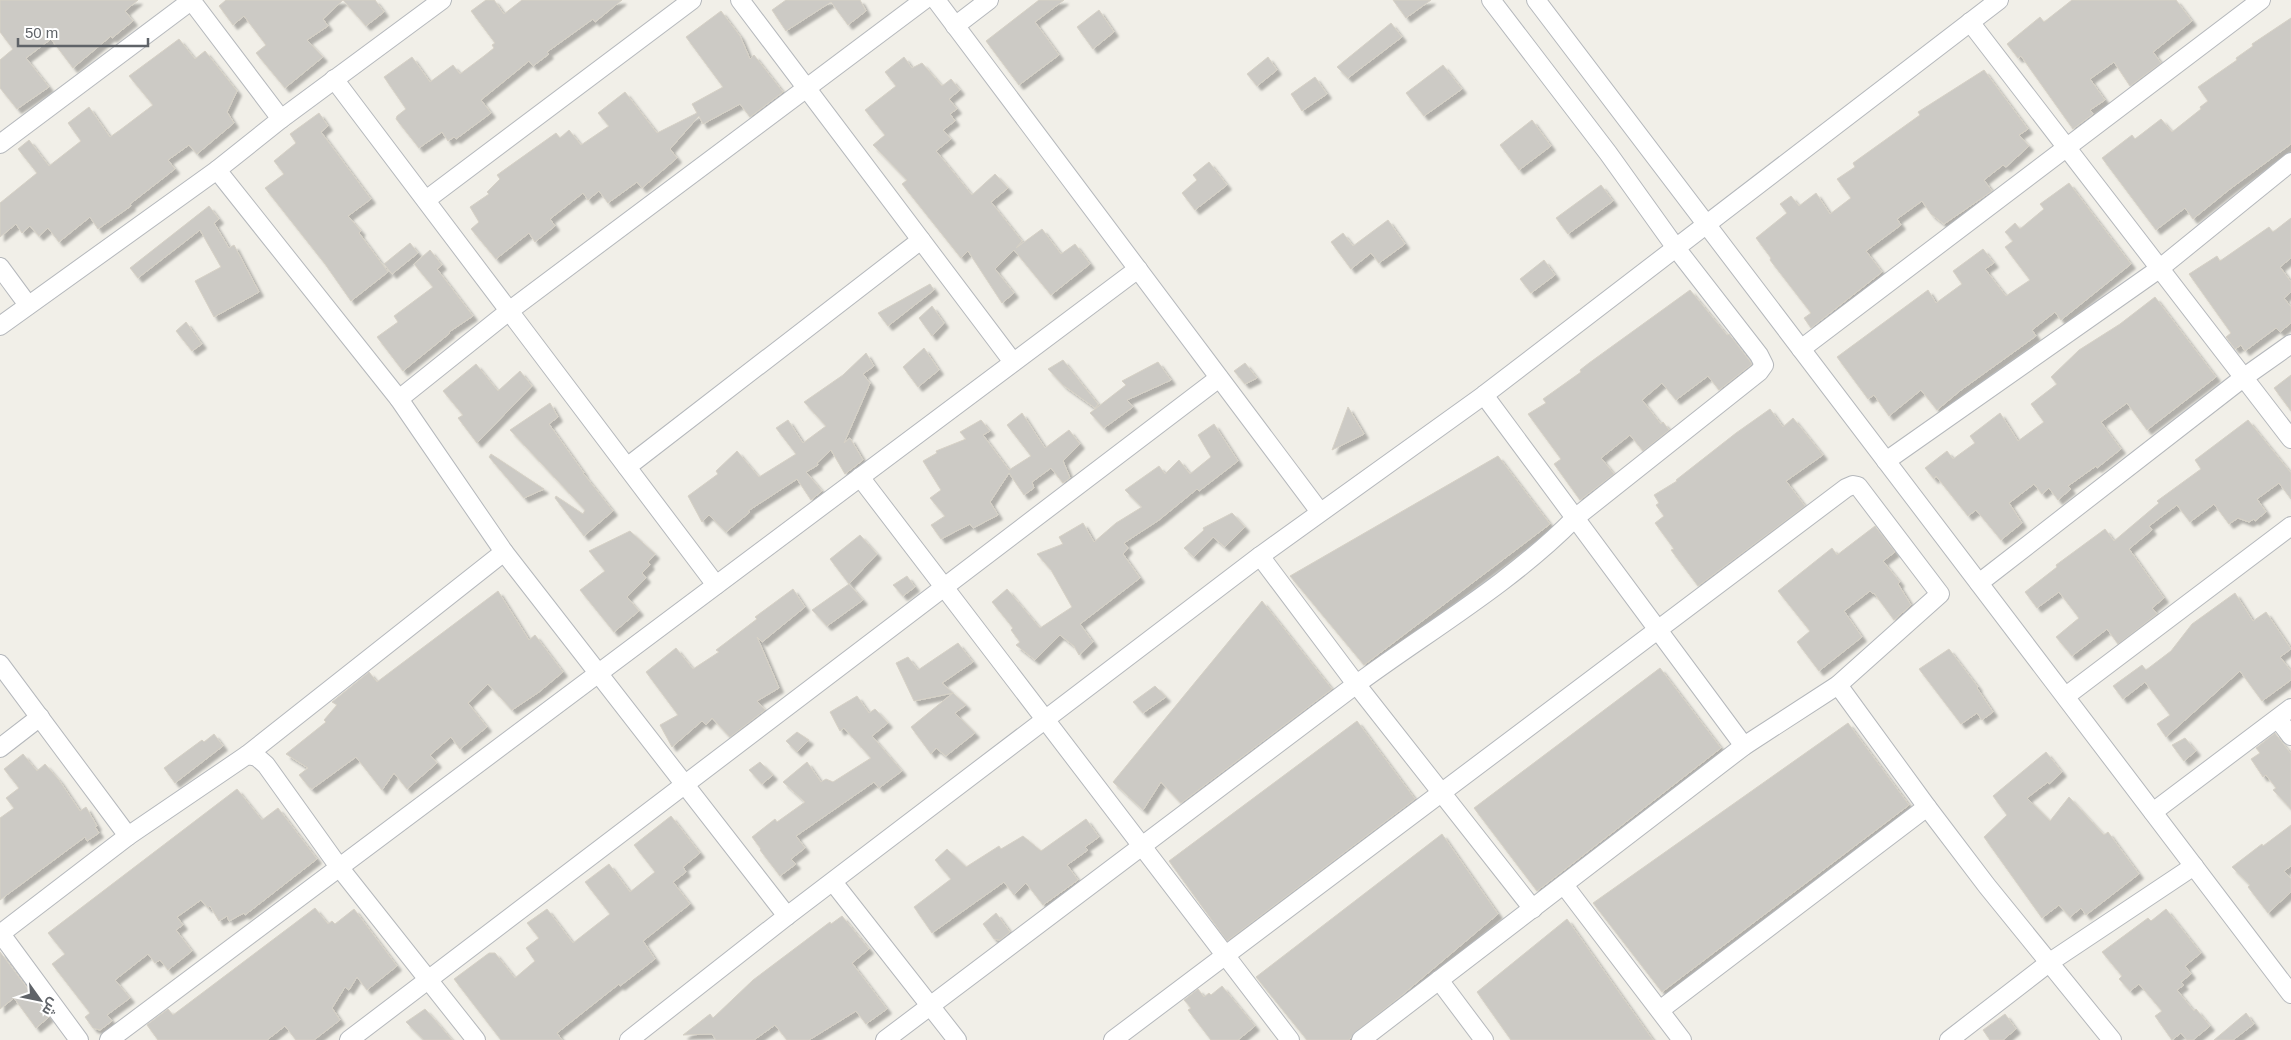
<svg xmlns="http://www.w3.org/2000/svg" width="2291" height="1040" viewBox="0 0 2291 1040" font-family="Arial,Cairo,sans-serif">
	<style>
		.building { fill: #cccac5; stroke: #d6d1c6; filter: url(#shadow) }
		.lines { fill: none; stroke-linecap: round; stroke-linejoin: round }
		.minor-casing { stroke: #b5b8bc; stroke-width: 20 }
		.minor { stroke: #fff; stroke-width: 18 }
	</style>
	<defs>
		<filter id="shadow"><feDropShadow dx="4.5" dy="4.5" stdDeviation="1" flood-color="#0004"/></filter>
	</defs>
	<rect width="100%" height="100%" fill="#f1efe8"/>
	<g class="building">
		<path d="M 0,0 L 138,0 L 125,11 L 133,21 L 112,38 L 111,36 L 73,68 L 51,39 L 26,58 L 49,87 L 17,109 L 0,88 L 0,60 L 13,49 L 0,32 Z"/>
		<path d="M 226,0 L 375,0 L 384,12 L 366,26 L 343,0 L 323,19 L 328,26 L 307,40 L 323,57 L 285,88 L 256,53 L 266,45 L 244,16 L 233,25 L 219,6 Z"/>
		<path d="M 486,0 L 494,0 L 504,14 L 522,0 L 622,0 L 595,22 L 593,19 L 547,52 L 549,54 L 533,66 L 529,61 L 481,100 L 491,113 L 456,139 L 454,137 L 448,141 L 442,132 L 419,148 L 396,119 L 397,116 L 406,109 L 384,77 L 412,57 L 430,82 L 453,65 L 460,74 L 484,56 L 494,48 L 492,45 L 495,43 L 471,11 Z"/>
		<path d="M 786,0 L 860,0 L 866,11 L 848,25 L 831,2 L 786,31 L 772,10 Z"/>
		<path d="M 1039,0 L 1064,0 L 1035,22 L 1059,55 L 1019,85 L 986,41 Z"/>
		<path d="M 1393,0 L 1431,0 L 1406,18 Z"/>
		<path d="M 2072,0 L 2176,0 L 2192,21 L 2153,52 L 2161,63 L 2130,86 L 2114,62 L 2090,79 L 2105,100 L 2090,110 L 2093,114 L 2073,129 L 2021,56 L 2018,58 L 2007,44 L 2040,17 L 2044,22 Z"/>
		<path d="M 1099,10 L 1114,32 L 1093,49 L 1077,27 Z"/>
		<path d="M 721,11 L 740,36 L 750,59 L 754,55 L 783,92 L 750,117 L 740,104 L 703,124 L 699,116 L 670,149 L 677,158 L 642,188 L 637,182 L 608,203 L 599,191 L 588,200 L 583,193 L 550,219 L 555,226 L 535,242 L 529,233 L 496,259 L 471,229 L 479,222 L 470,207 L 489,194 L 487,192 L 500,179 L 497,175 L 556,133 L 560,138 L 569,130 L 581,145 L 609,126 L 598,113 L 625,92 L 657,133 L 697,113 L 692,104 L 723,87 L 686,37 Z"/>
		<path d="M 2291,18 L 2291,144 L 2230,189 L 2193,219 L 2185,208 L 2156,230 L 2102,158 L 2132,135 L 2135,139 L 2161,119 L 2172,132 L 2201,109 L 2200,107 L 2208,101 L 2198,87 L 2237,60 L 2236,58 L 2253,46 L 2252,44 Z"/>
		<path d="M 1391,23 L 1402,37 L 1348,78 L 1337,67 Z"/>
		<path d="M 179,39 L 195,59 L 205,51 L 237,91 L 227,112 L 234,123 L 197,154 L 189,145 L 168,160 L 175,169 L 130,204 L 131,206 L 98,229 L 90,217 L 59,242 L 48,228 L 39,236 L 30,226 L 22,233 L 16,224 L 0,237 L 0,203 L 37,173 L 18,149 L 29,140 L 49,166 L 81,141 L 68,123 L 89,107 L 110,137 L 120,130 L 153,105 L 129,76 Z"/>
		<path d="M 904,57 L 912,68 L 922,63 L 942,86 L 951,79 L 960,90 L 949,99 L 957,109 L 950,114 L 955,121 L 943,130 L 951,139 L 936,151 L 972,195 L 995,174 L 1008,188 L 991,202 L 1022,241 L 1016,248 L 1042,229 L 1061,254 L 1075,244 L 1090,264 L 1051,295 L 1014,250 L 995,269 L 1014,293 L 1002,303 L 968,251 L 961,258 L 902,184 L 907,180 L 873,145 L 885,135 L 865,110 L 896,86 L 885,72 Z"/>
		<path d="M 1268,57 L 1277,70 L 1257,86 L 1247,74 Z"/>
		<path d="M 1443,65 L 1462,89 L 1424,116 L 1406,93 Z"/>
		<path d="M 1984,70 L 2028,129 L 2019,135 L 2029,146 L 2006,167 L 2003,165 L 1984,180 L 1992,191 L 1944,224 L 1931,214 L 1922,201 L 1897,219 L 1901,225 L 1866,251 L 1882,272 L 1811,328 L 1804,318 L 1811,313 L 1770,260 L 1771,258 L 1756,238 L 1787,213 L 1780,204 L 1791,196 L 1799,206 L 1816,193 L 1830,214 L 1851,198 L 1837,179 L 1855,167 L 1853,163 L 1920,115 L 1918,112 Z"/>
		<path d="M 1315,77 L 1327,94 L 1302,111 L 1291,94 Z"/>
		<path d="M 319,113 L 328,126 L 321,132 L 371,199 L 348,216 L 361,231 L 359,233 L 388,272 L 351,301 L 325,264 L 265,188 L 284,174 L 274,161 L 296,143 L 290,134 Z"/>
		<path d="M 1532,120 L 1551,146 L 1519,170 L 1500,145 Z"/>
		<path d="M 1209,162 L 1227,185 L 1195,210 L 1182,193 L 1197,180 L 1193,175 Z"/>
		<path d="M 2069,183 L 2131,264 L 2061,320 L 2055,312 L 2032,330 L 2036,336 L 1961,390 L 1937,410 L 1921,390 L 1889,416 L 1874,395 L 1868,399 L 1837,357 L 1928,290 L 1936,303 L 1962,284 L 1953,271 L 1983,249 L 1994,263 L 1985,269 L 2006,296 L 2030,280 L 2005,247 L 2013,241 L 2005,232 L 2015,223 L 2020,229 L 2044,209 L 2040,204 Z"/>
		<path d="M 1601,185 L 1613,201 L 1568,234 L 1556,218 Z"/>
		<path d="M 209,206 L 219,219 L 214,223 L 229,248 L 234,245 L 259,292 L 214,317 L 195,281 L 221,267 L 200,230 L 138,278 L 130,268 Z"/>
		<path d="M 2291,218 L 2291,258 L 2280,267 L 2291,282 L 2291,292 L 2284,298 L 2291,307 L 2291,323 L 2280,332 L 2276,328 L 2245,351 L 2241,345 L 2235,349 L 2226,337 L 2231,333 L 2189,274 L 2217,256 L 2220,261 L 2269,227 L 2273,232 Z"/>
		<path d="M 1388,220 L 1405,244 L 1379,263 L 1371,253 L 1351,269 L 1331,242 L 1343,233 L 1353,246 Z"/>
		<path d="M 410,243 L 418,253 L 392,274 L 384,264 Z"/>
		<path d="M 430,250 L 442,265 L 437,269 L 473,316 L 449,332 L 450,333 L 403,371 L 377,337 L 398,322 L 394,316 L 433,287 L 414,264 Z"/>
		<path d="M 1544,260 L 1555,275 L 1531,293 L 1520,279 Z"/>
		<path d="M 930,284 L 934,290 L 888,326 L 878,313 Z"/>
		<path d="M 1690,290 L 1727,335 L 1729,334 L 1752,364 L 1719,390 L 1708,376 L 1676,400 L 1662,383 L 1642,400 L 1661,424 L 1663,422 L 1669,430 L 1643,451 L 1630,435 L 1601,458 L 1614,474 L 1580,500 L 1554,464 L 1561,459 L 1528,414 L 1546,403 L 1543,399 L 1581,372 L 1580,370 L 1589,363 Z"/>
		<path d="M 2155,297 L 2216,377 L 2147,430 L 2127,403 L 2101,422 L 2121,449 L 2097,468 L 2096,466 L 2068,486 L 2071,489 L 2058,500 L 2049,488 L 2042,494 L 2034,484 L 2009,503 L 2022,523 L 2001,540 L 1976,510 L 1968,516 L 1936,476 L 1934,479 L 1925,468 L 1947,451 L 1953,459 L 1975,443 L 1970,436 L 2000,413 L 2018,441 L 2044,422 L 2031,404 L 2057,384 L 2051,377 L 2079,350 L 2120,324 Z"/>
		<path d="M 932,306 L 944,323 L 932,336 L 919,318 Z"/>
		<path d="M 186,322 L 202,344 L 192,351 L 176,331 Z"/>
		<path d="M 924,348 L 939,370 L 918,387 L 903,367 Z"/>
		<path d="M 866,353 L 874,366 L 863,374 L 870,383 L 844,443 L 850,438 L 863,460 L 845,474 L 831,450 L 817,463 L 818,465 L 806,472 L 822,491 L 811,500 L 797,479 L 748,511 L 750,512 L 726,532 L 709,515 L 702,522 L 688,496 L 718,474 L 716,471 L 737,451 L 759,477 L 796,454 L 776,428 L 788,420 L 803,443 L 826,426 L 804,402 L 843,375 Z"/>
		<path d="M 1063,360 L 1098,404 L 1095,408 L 1063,385 L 1048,369 Z"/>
		<path d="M 1158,362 L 1171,380 L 1127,400 L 1133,407 L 1104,428 L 1090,413 L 1126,385 L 1122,381 Z"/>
		<path d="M 1245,363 L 1257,378 L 1245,384 L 1234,371 Z"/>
		<path d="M 476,364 L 498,391 L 520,371 L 532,386 L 477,443 L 458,418 L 463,415 L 443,391 Z"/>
		<path d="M 2291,375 L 2291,411 L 2274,388 Z"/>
		<path d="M 550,403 L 558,417 L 549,424 L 584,473 L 583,473 L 613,511 L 584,536 L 555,498 L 556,496 L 583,514 L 585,510 L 510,430 Z"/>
		<path d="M 1348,407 L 1364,434 L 1332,450 Z"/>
		<path d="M 1770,409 L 1783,427 L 1793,418 L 1823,455 L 1786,481 L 1805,506 L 1698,586 L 1671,550 L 1674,549 L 1655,523 L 1664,516 L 1656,505 L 1659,503 L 1654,495 L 1677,481 L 1676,480 L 1736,433 Z"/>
		<path d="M 1022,413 L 1045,448 L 1069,430 L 1080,444 L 1063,461 L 1070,478 L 1063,483 L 1051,468 L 1032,482 L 1034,488 L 1024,495 L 1009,473 L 990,502 L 998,515 L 973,528 L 970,524 L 941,539 L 931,525 L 945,516 L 930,498 L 941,490 L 923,461 L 937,453 L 936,451 L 966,439 L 960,432 L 981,420 L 990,431 L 983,435 L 1009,470 L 1031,456 L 1007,425 Z"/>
		<path d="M 2248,420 L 2291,473 L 2291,499 L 2279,483 L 2257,499 L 2266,512 L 2255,521 L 2254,519 L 2249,522 L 2238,518 L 2229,524 L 2214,504 L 2190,522 L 2177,505 L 2149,526 L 2152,530 L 2129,549 L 2164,598 L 2152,608 L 2157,614 L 2118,644 L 2107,629 L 2072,656 L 2056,637 L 2079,618 L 2059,592 L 2037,608 L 2025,592 L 2057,567 L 2056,565 L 2105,529 L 2114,541 L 2159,503 L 2157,501 L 2201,469 L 2195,460 Z"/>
		<path d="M 1214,424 L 1238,461 L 1199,491 L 1197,489 L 1159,520 L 1124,543 L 1128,548 L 1123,554 L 1140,578 L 1080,624 L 1093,642 L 1079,655 L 1074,646 L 1060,635 L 1035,660 L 1016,645 L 1020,642 L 1011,630 L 1013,628 L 992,602 L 1007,589 L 1040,628 L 1072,607 L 1051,570 L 1037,554 L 1063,544 L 1059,537 L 1083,523 L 1094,542 L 1116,523 L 1142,507 L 1125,490 L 1159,466 L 1165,474 L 1179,460 L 1190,474 L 1211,457 L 1198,435 Z"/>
		<path d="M 491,454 L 544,489 L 524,498 L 489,457 Z"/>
		<path d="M 1498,456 L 1550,524 L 1364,665 L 1290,576 Z"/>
		<path d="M 1232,513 L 1245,527 L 1225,547 L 1213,537 L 1194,557 L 1184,548 L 1204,530 L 1203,528 Z"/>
		<path d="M 1875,526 L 1895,552 L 1883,561 L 1900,582 L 1898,584 L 1911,605 L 1894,620 L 1874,593 L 1873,594 L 1870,591 L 1844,611 L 1862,637 L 1819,671 L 1797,642 L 1810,631 L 1778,591 L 1832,548 L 1837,555 Z"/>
		<path d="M 630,531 L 655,554 L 648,562 L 650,565 L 642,573 L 646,578 L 627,597 L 639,611 L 614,632 L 580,590 L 605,571 L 589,551 Z"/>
		<path d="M 860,535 L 877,554 L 849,584 L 830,559 Z"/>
		<path d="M 907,576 L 915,587 L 903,596 L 893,585 Z"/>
		<path d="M 849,584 L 863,600 L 827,626 L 812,610 Z"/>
		<path d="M 793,589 L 805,607 L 762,642 L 757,637 L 779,688 L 757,701 L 765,710 L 730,737 L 712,718 L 706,725 L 702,721 L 672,747 L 660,725 L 678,715 L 646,672 L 676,648 L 693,669 L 719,652 L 716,650 L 757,619 L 755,617 Z"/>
		<path d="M 498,591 L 529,640 L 535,635 L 563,672 L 539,692 L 512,710 L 488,684 L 468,703 L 487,727 L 460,749 L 451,737 L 430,755 L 437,763 L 407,789 L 394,773 L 382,790 L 356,757 L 312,789 L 309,787 L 299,775 L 308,768 L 286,754 L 326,722 L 324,720 L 337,705 L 332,702 L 369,672 L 377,682 Z"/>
		<path d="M 2235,593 L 2253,621 L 2266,612 L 2291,649 L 2280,657 L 2291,671 L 2291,680 L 2262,701 L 2240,671 L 2166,737 L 2157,724 L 2170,715 L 2145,682 L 2123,699 L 2113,686 L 2142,665 L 2146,670 L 2171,651 L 2192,624 Z"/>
		<path d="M 1262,601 L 1332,689 L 1181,803 L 1161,782 L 1143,810 L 1113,782 Z"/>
		<path d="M 958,643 L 973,662 L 942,683 L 966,705 L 955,713 L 975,733 L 946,756 L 936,748 L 931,754 L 911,727 L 953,693 L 914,701 L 896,663 L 908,657 L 918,670 Z"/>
		<path d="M 1949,649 L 1978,687 L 1977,688 L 1993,712 L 1982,720 L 1977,713 L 1961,724 L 1919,669 Z"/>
		<path d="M 1660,668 L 1721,748 L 1537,891 L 1474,808 Z"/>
		<path d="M 1155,686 L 1166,697 L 1143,713 L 1133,702 Z"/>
		<path d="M 857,696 L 869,713 L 875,709 L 888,723 L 872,736 L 902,771 L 879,788 L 874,782 L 796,836 L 805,848 L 791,859 L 796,864 L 780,876 L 760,850 L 761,849 L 752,837 L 775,819 L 777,822 L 805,802 L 783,782 L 807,762 L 821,782 L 826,779 L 833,782 L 871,758 L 844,728 L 840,731 L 830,712 Z"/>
		<path d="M 1357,721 L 1415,799 L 1227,941 L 1169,861 Z"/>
		<path d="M 1848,723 L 1909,805 L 1662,992 L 1593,903 Z"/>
		<path d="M 797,732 L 809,740 L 797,752 L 786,741 Z"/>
		<path d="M 2275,733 L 2291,754 L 2291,809 L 2273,790 L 2276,788 L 2266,775 L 2263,777 L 2251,759 L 2260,753 L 2256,748 Z"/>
		<path d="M 214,734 L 223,746 L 175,783 L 164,768 L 202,740 L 204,742 Z"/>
		<path d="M 2185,738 L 2196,751 L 2184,761 L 2172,745 Z"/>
		<path d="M 2046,752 L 2062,772 L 2049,784 L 2048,782 L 2027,798 L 2050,821 L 2069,797 L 2104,835 L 2108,832 L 2139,874 L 2086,915 L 2081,908 L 2070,917 L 2059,905 L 2042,918 L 1984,837 L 2007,815 L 1993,796 Z"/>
		<path d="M 23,754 L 37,771 L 45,764 L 59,780 L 80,811 L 86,807 L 97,826 L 95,827 L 99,833 L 87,841 L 85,837 L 0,900 L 0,818 L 14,808 L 6,798 L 19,788 L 4,769 Z"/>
		<path d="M 760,762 L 773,775 L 762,784 L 749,770 Z"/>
		<path d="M 237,789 L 262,820 L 278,808 L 317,859 L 245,915 L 244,913 L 229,921 L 227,916 L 219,921 L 210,906 L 208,908 L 201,900 L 177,917 L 183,925 L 176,930 L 192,951 L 168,970 L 160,960 L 155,963 L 148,954 L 115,980 L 130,998 L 107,1015 L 112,1021 L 100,1030 L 93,1028 L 85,1017 L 90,1013 L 52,964 L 65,954 L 48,933 Z"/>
		<path d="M 671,816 L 700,853 L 683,867 L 686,872 L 673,882 L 690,904 L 643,941 L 655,959 L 620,986 L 619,984 L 557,1033 L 562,1040 L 501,1040 L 454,979 L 489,953 L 495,953 L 515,978 L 535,961 L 526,948 L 539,938 L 527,923 L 547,909 L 573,943 L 610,914 L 585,882 L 609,864 L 630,892 L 655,872 L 634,845 Z"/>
		<path d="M 1086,819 L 1099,837 L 1085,847 L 1088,850 L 1067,865 L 1078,880 L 1043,905 L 1026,883 L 1014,895 L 1004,882 L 932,933 L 914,907 L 951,879 L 935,860 L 947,849 L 966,867 L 999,846 L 1001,849 L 1023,836 L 1041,851 Z"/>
		<path d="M 2291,825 L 2291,866 L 2284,871 L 2291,879 L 2291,892 L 2268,913 L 2248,887 L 2250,885 L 2232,867 L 2262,844 L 2263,846 Z"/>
		<path d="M 1442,834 L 1498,914 L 1402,995 L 1355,1032 L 1349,1040 L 1307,1040 L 1256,977 Z"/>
		<path d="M 315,908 L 328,924 L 332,921 L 335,924 L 354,909 L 397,966 L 367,990 L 357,977 L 349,990 L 345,987 L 332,1008 L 340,1020 L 314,1040 L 296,1040 L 285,1026 L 267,1040 L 158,1040 L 147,1025 L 148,1024 L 168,1009 L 173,1015 Z"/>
		<path d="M 2166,909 L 2201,953 L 2185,966 L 2191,974 L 2181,982 L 2184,985 L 2177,990 L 2194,1011 L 2196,1009 L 2210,1026 L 2193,1040 L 2187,1040 L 2181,1033 L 2172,1040 L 2155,1016 L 2162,1011 L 2139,984 L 2130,991 L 2119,979 L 2122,976 L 2102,952 L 2148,918 L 2151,921 Z"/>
		<path d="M 996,913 L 1010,932 L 1000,940 L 994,939 L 983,924 Z"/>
		<path d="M 842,916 L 869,949 L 852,963 L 887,1009 L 866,1024 L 856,1011 L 809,1040 L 787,1040 L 775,1025 L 754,1040 L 716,1040 L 712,1034 L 683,1035 L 710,1014 L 713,1018 L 753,980 L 830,922 L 831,924 Z"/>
		<path d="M 1567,919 L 1653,1040 L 1511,1040 L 1477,992 Z"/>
		<path d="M 0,952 L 49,1017 L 36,1028 L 14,998 L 0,1009 Z"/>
		<path d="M 1222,986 L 1255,1026 L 1238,1040 L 1211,1040 L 1188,1010 L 1191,1008 L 1184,1000 L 1198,989 L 1204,997 L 1209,993 L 1211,995 Z"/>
		<path d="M 425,1009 L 435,1020 L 452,1040 L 424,1040 L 406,1022 Z"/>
		<path d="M 2246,1013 L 2254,1024 L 2233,1040 L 2214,1040 Z"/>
		<path d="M 2005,1014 L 2016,1029 L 2003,1040 L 1990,1040 L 1983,1030 Z"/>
	</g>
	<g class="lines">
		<defs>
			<g id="minor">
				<path d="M 191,0 L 281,119"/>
				<path d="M 740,0 L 1013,362"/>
				<path d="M 936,0 L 1320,512"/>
				<path d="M 1536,0 L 2291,994"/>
				<path d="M 1970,22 L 2291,439"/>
				<path d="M 955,26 L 989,0"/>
				<path d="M 334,79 L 716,585"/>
				<path d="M 0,144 L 192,0"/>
				<path d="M 217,170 L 399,399 L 504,552 L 787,916"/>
				<path d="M 426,200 L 692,0"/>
				<path d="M 0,267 L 28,305"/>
				<path d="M 0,326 L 217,170 L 281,119 L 442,0"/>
				<path d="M 1801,349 L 2261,0"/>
				<path d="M 1484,395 L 1744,746"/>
				<path d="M 399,399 L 509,311 L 924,0"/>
				<path d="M 1886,461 L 2159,269 L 2291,162"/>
				<path d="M 627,467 L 921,240"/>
				<path d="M 860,477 L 1290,1040"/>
				<path d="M 1260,556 L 1356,684 L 1533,909"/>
				<path d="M 1979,583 L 2243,378 L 2291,344"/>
				<path d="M 0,664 L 128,836 L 247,755 L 257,757 L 266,765 L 339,867 L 476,1040"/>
				<path d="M 1838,685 L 1927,807 L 1987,886 L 2112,1040"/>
				<path d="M 2066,696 L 2291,526"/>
				<path d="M 2278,719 L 2291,736"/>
				<path d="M 0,748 L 40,717"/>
				<path d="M 247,755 L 504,552"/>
				<path d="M 2153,812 L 2291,708"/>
				<path d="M 833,882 L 957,1040"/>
				<path d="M 1564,885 L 1682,1040"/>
				<path d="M 0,934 L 128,836"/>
				<path d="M 1,934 L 79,1040"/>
				<path d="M 1439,980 L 1484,1040"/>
				<path d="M 1660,1010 L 1927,807"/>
				<path d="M 109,1040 L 1138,269"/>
				<path d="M 349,1040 L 1219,378"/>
				<path d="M 629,1040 L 787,916 L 1260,556 L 1484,395 L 1999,0"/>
				<path d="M 885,1040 C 1040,923 1195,806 1350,689 C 1425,633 1509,585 1575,518 L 1759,372 L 1764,365 L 1759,355 L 1676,248 L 1608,153 L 1491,0"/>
				<path d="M 1113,1040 L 1846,488 L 1853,485 L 1858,486 L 1940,594 L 1838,685 L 1744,746 L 1361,1040"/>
				<path d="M 1949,1040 L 2050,962 L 2194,866"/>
			</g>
		</defs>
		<use href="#minor" class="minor-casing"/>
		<use href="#minor" class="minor"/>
	</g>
	<g transform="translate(40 1000) rotate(123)" stroke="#ffffff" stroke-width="4" paint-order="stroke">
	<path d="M0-4L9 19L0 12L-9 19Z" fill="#5f6368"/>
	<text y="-8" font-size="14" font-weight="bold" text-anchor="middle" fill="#5f6368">ش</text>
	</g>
	<path d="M18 38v8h130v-8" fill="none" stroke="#5f6368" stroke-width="2.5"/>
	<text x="25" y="38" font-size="15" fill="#5f6368" stroke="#ffffff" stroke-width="4" paint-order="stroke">50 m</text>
</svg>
